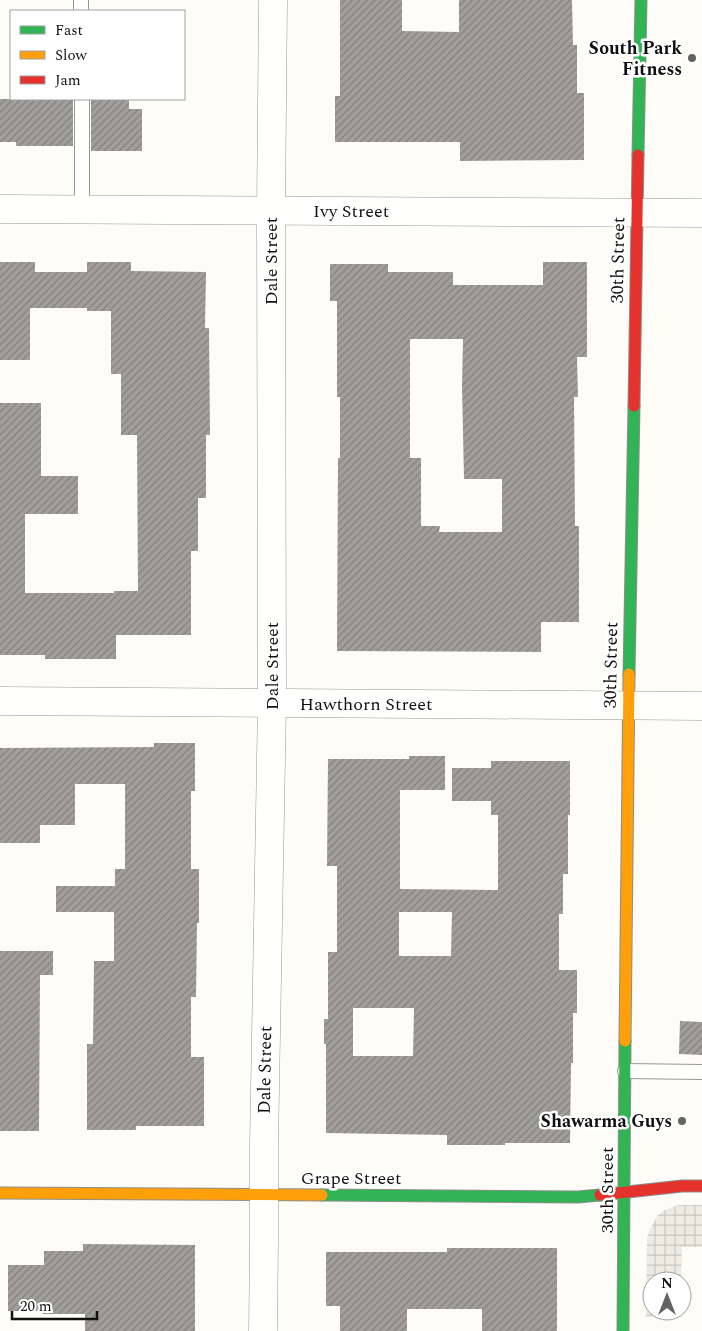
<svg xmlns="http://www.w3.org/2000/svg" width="702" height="1331" viewBox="0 0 702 1331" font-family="Spectral,serif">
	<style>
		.plaza { fill: url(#plaza-grid) }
		.building { fill: url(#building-hatch); fill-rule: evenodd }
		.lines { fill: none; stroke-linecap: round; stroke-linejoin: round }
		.lane-casing { stroke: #979795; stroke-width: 16 }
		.street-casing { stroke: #979795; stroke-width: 29 }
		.fast-casing { stroke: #8e8d8b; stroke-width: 13 }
		.slow-casing { stroke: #8e8d8b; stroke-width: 13 }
		.jam-casing { stroke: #8e8d8b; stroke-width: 13 }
		.lane { stroke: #fffffe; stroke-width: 14 }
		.street { stroke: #fffffe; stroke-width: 28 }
		.fast { stroke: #30b455; stroke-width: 11 }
		.slow { stroke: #ff9f0a; stroke-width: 11 }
		.jam { stroke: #e5322d; stroke-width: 11 }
		.poi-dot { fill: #646362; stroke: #fff; stroke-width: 2 }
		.labels { text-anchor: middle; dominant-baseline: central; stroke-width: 5; stroke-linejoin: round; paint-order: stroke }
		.poi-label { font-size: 18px; font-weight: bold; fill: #111; stroke: #fff; text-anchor: end }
		.street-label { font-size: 18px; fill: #111; stroke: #fff }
	</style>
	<defs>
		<pattern id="plaza-grid" width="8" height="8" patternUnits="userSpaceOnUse" patternTransform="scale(1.25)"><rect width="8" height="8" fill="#edebe2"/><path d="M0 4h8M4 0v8" fill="none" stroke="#cac8c1"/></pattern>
		<pattern id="building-hatch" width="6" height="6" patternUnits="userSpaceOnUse" patternTransform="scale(1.25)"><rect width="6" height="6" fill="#a19f9c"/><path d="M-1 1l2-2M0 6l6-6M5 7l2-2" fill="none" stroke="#82807e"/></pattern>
	</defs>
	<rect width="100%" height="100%" fill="#fdfcf7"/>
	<path class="plaza" d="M 678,1205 L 702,1205 L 702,1247 L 682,1247 L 681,1281 L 652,1281 L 652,1311 L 681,1311 L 682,1317 L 646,1317 L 647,1238 L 650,1229 L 658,1215 L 665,1210 Z"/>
	<g class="building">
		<path d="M 340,0 L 402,0 L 402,31 L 459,32 L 459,0 L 572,0 L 573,45 L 577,45 L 577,93 L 584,93 L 584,160 L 460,161 L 460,142 L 335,142 L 335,96 L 340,96 Z"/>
		<path d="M 0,99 L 73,99 L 73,146 L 16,146 L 16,142 L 0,142 Z"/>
		<path d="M 91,99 L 129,99 L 129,109 L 142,109 L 142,151 L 91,151 Z"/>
		<path d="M 0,262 L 35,262 L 35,272 L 87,272 L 87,262 L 131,262 L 131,271 L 206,272 L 205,328 L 209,328 L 210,435 L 206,435 L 206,498 L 198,498 L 198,551 L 191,551 L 191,635 L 116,635 L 116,659 L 45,659 L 45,655 L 0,655 L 0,403 L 41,403 L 41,476 L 78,476 L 78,514 L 25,514 L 25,593 L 114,593 L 114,591 L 138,591 L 137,435 L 121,435 L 121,374 L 111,374 L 111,311 L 87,311 L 87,308 L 30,308 L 30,360 L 0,360 Z"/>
		<path d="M 543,262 L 587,262 L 587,357 L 577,357 L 578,397 L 574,397 L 575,526 L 579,526 L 579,622 L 541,622 L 541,652 L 337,651 L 338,458 L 340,458 L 340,397 L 337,397 L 337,301 L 330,301 L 330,264 L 388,264 L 388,272 L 453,272 L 453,285 L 543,285 ZM 410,339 L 463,339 L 462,386 L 464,479 L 502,479 L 502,532 L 439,532 L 440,526 L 421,526 L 421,458 L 410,458 Z"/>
		<path d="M 154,743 L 195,743 L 195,791 L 191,791 L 191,869 L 199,869 L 199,923 L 197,923 L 196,997 L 191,997 L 191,1057 L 204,1057 L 204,1126 L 136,1126 L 136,1130 L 87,1130 L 87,1044 L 93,1044 L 94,961 L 114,961 L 114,912 L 56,912 L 56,886 L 115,886 L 115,869 L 125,869 L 125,784 L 75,784 L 75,825 L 40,825 L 40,843 L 0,843 L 0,748 L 154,747 Z"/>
		<path d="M 409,756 L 445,756 L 445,790 L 400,790 L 400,889 L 498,890 L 498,815 L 491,815 L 491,801 L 452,801 L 452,768 L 491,768 L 491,761 L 570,761 L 570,815 L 568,815 L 568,874 L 563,874 L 563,914 L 559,914 L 559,970 L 577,970 L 577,1013 L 573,1013 L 573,1063 L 571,1063 L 570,1143 L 505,1143 L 505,1145 L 447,1145 L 447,1135 L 326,1133 L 326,1044 L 324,1044 L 324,1019 L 328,1019 L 328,952 L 337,952 L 337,866 L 327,866 L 328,759 L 409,759 ZM 399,912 L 452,912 L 451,956 L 399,956 ZM 353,1008 L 414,1008 L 413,1056 L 353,1056 Z"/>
		<path d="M 0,951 L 53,951 L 53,975 L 40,975 L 39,1131 L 0,1131 Z"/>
		<path d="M 680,1021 L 702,1022 L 702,1055 L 679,1054 Z"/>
		<path d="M 83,1244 L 195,1245 L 195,1331 L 85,1331 L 85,1314 L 43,1314 L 43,1311 L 8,1311 L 8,1265 L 44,1265 L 44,1251 L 83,1251 Z"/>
		<path d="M 447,1248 L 557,1248 L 557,1331 L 482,1331 L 482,1309 L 407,1309 L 407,1331 L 340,1331 L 340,1306 L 326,1306 L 326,1252 L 447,1252 Z"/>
	</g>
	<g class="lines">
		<defs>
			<g id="lane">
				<path d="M 81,11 L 81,0"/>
				<path d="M 82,99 L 82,209"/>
				<path d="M 625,1071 L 702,1072"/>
			</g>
			<g id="street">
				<path d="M 0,209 L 702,213"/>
				<path d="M 0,701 L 702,706"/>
				<path d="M 263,1331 L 264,1240 L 264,1145 L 272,703 L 271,210 L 273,0"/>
			</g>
			<g id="fast">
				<path d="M 638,155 L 641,0"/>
				<path d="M 629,674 L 634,406"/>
				<path d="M 322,1195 L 578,1197 L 600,1195"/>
				<path d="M 623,1331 L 625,1041"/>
			</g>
			<g id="slow">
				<path d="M 625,1041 L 629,674"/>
				<path d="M 0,1193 L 322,1195"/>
			</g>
			<g id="jam">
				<path d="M 634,406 L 638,155"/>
				<path d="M 600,1195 L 682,1186 L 702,1186"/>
			</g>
		</defs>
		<use href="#lane" class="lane-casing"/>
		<use href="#street" class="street-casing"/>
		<use href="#fast" class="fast-casing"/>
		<use href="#slow" class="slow-casing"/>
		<use href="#jam" class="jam-casing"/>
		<use href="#lane" class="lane"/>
		<use href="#street" class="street"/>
		<use href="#fast" class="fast"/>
		<use href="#slow" class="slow"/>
		<use href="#jam" class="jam"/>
	</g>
	<g class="poi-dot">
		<circle cx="692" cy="58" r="5"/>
		<circle cx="682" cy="1121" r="5"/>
	</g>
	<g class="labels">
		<g class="poi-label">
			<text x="682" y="48">South Park<tspan x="682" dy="21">Fitness</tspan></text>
			<text x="672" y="1121">Shawarma Guys</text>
		</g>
		<g class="street-label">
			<text x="351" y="211">Ivy Street</text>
			<text transform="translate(618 260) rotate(-89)">30th Street</text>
			<text transform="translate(271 261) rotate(-90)">Dale Street</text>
			<text transform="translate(611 665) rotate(-89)">30th Street</text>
			<text transform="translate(272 666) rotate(-90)">Dale Street</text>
			<text x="366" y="704">Hawthorn Street</text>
			<text transform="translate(265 1070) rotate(-89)">Dale Street</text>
			<text x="351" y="1178">Grape Street</text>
			<text transform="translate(607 1190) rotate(-90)">30th Street</text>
		</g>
	</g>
	<rect x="10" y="10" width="175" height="90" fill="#ffffff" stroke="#a0a0a0"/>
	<rect x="20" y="26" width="25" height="8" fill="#30b455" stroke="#a0a0a0"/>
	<text x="55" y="35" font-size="15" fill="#111111">Fast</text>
	<rect x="20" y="51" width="25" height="8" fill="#ff9f0a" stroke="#a0a0a0"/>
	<text x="55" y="60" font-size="15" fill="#111111">Slow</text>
	<rect x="20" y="76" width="25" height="8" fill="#e5322d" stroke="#a0a0a0"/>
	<text x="55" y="85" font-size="15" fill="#111111">Jam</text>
	<g transform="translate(667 1296)"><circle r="24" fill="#ffffff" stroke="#a0a0a0"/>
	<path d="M0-4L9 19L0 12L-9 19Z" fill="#646362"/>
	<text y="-8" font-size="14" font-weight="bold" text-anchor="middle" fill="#111111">N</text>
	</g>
	<path d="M12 1311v8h85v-8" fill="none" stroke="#111111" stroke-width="2.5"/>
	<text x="20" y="1311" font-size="15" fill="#111111" stroke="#ffffff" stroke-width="4" paint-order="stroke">20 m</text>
</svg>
